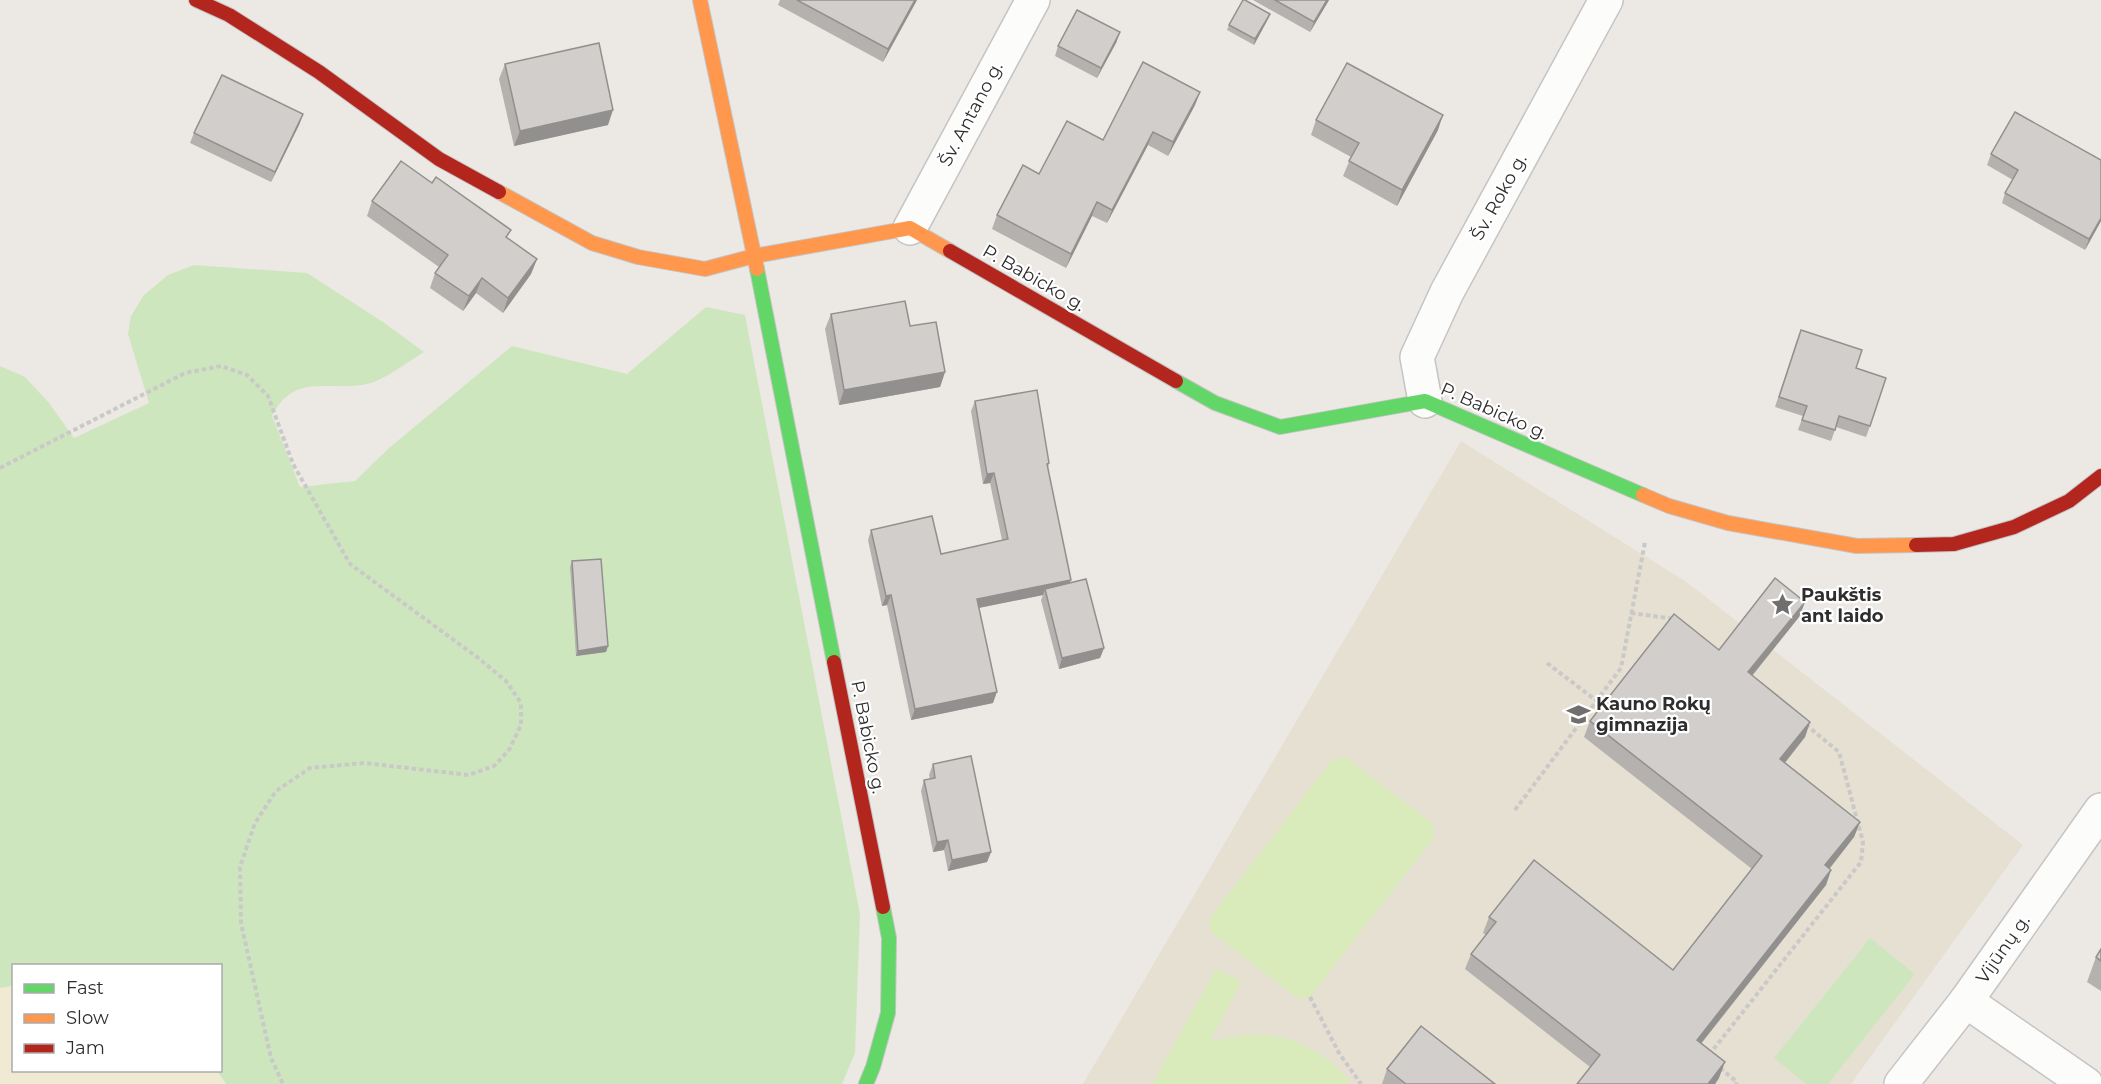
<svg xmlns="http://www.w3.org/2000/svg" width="2101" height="1084" viewBox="0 0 2101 1084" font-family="Montserrat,sans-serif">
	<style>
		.education { fill: #e6e0d3 }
		.green { fill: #cee6be }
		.sand { fill: #f0ead3 }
		.pitch { fill: #d9eabb }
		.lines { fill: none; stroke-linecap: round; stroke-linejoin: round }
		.street-casing { stroke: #c5c4c5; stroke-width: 36 }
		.fast-casing { stroke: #c5c4c5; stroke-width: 16 }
		.slow-casing { stroke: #c5c4c5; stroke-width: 16 }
		.jam-casing { stroke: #c5c4c5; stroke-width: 16 }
		.path { stroke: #c9c9c8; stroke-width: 4; stroke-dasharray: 4.5 3; stroke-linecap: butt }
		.street { stroke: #fcfcfb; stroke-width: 33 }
		.fast { stroke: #63d668; stroke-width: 14 }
		.slow { stroke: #ff974d; stroke-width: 14 }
		.jam { stroke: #b3261e; stroke-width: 14 }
		.wall { fill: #b4b1af }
		.shaded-wall { fill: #92908e }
		.building { fill: #d1cecb; stroke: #92908e; stroke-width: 1.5 }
		.labels { text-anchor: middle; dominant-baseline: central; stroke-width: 4.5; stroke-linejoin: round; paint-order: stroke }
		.street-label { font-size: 18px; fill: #2e2e2e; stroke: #fff }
		.poi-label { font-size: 18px; font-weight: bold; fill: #2e2e2e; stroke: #fff; text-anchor: start }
	</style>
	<rect width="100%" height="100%" fill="#ece8e4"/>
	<path class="education" d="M 1461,441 L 1688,583 L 2023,845 L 1851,1084 L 1083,1084 Z"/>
	<g class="green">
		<path d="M 194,265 L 307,273 L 383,322 L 424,352 C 411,360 385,379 371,383 C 330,394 296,370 272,416 L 300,487 L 355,481 L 389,448 L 512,346 L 627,374 L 706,307 L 745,315 L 860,914 L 855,1053 L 842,1084 L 226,1084 L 217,1071 L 220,1070 L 220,966 L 14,966 L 13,986 L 0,988 L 0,366 L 25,377 L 49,403 L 74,438 L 149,403 L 128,334 L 131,316 L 144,295 L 168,275 Z"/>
		<path d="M 1870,938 L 1915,974 L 1828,1084 L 1806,1084 L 1774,1058 Z"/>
	</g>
	<path class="sand" d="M 13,986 L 14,1070 L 217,1071 L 226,1084 L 0,1084 L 0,988 Z"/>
	<g class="pitch">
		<path d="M 1346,757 L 1433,824 L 1433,839 L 1310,997 L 1297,998 L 1211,932 L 1209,919 L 1332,760 Z"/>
		<path d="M 1216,969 L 1242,981 L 1210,1041 C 1221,1040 1231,1037 1242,1035 C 1285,1031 1326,1049 1351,1084 L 1152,1084 Z"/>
	</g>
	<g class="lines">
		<defs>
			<g id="street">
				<path d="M 910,228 L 1033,0"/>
				<path d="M 1425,401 L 1417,357 L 1447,292 L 1606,0"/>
				<path d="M 1966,1001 L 2086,1084"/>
				<path d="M 1901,1084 L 1966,1001 L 2101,810"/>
			</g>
			<g id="fast">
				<path d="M 757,269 L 834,662"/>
				<path d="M 1176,381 L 1215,403 L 1280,427 L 1425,401 L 1643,495"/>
				<path d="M 866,1084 L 873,1067 L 888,1013 L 889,938 L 883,907"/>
			</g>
			<g id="slow">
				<path d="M 700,0 L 757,269"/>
				<path d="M 499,192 L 592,243 L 638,257 L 705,269 L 754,256 L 910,228 L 950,251"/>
				<path d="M 1643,495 L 1669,506 L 1728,523 L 1857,546 L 1916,545"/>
			</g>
			<g id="jam">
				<path d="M 196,0 L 229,15 L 319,72 L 439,159 L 499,192"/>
				<path d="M 950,251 L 1176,381"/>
				<path d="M 1916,545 L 1954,544 L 2014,527 L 2069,501 L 2101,476"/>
				<path d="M 834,662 L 883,907"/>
			</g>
		</defs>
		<use href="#street" class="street-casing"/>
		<use href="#fast" class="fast-casing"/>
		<use href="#slow" class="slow-casing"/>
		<use href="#jam" class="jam-casing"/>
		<g class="path">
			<path d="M 0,468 L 185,373 L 221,366 L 247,375 L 268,396 L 293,464 L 350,564 L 477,657 L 506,681 L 521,703 L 521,725 L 509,750 L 494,766 L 469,775 L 364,763 L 310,768 L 276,791 L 255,823 L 240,867 L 241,923 L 271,1058 L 283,1084"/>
			<path d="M 1631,613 L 1675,619"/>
			<path d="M 1547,663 L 1606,708"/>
			<path d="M 1515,810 L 1621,668 L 1645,542"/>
			<path d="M 1310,997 L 1339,1053 L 1361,1084"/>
			<path d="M 1709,1055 L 1861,862 L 1863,842 L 1839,752 L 1805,724"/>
			<path d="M 1720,1068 L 1737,1082 L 1736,1084"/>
		</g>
		<use href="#street" class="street"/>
		<use href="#fast" class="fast"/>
		<use href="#slow" class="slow"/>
		<use href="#jam" class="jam"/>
	</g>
	<g class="wall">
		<path d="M 780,0 L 917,0 L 883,62 L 778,5 Z"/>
		<path d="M 1253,0 L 1329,0 L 1310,32 Z"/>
		<path d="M 1270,14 L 1268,19 L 1254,45 L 1227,30 L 1229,25 Z"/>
		<path d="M 1120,32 L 1116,43 L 1097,78 L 1055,56 L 1058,46 Z"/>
		<path d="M 505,64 L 608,125 L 514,146 L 499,79 Z"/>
		<path d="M 1200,92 L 1195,105 L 1168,156 L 1148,145 L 1107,223 L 1092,216 L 1066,268 L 992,229 L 997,215 L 1039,174 L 1103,140 Z"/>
		<path d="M 303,114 L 299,125 L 271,182 L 190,143 L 194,133 Z"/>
		<path d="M 1316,120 L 1438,130 L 1397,206 L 1343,176 L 1351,157 L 1311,135 Z"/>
		<path d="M 1991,154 L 2101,160 L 2101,221 L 2085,250 L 2002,203 L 2005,193 L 2013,180 L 1987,165 Z"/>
		<path d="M 372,201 L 508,238 L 537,259 L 531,274 L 503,313 L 476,293 L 463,311 L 430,288 L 435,273 L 439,267 L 367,216 Z"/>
		<path d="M 831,314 L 910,326 L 945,372 L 940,387 L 839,405 L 825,329 Z"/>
		<path d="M 1797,340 L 1856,368 L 1870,426 L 1866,437 L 1836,427 L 1831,441 L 1798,430 L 1803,416 L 1775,407 Z"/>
		<path d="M 975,401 L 1049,463 L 1048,468 L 1071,580 L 1069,583 L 1104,648 L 1100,658 L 1059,669 L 1041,600 L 1043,595 L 979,608 L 993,703 L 911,720 L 887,605 L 882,606 L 868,540 L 871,530 L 941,554 L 1002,540 L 990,483 L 983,484 L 971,411 Z"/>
		<path d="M 572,561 L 608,646 L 606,652 L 576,656 L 570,567 Z"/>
		<path d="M 1805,602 L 1799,617 L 1752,676 L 1810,722 L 1805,737 L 1785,763 L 1860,822 L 1854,837 L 1829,868 L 1831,870 L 1826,885 L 1701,1044 L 1719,1078 L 1715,1084 L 1577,1084 L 1590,1067 L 1465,969 L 1471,954 L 1486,935 L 1483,933 L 1489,917 L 1673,970 L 1752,869 L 1584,737 L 1590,721 Z"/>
		<path d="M 933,764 L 991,852 L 987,862 L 948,871 L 944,850 L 933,852 L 921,791 L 924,780 L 930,779 L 929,775 Z"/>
		<path d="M 2101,949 L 2101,991 L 2087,982 L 2096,957 Z"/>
		<path d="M 1387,1069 L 1495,1084 L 1382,1084 Z"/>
	</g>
	<g class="shaded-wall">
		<path d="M 915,0 L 917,0 L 883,62 L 888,49 Z"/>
		<path d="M 1327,0 L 1329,0 L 1310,32 L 1314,22 Z"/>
		<path d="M 1270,14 L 1268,19 L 1254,45 L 1255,39 Z"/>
		<path d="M 1120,32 L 1116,43 L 1097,78 L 1101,68 Z"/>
		<path d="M 1200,92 L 1195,105 L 1168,156 L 1173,142 Z"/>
		<path d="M 613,110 L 608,125 L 514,146 L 520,131 Z"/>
		<path d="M 303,114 L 299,125 L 271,182 L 275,172 Z"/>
		<path d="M 1443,115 L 1438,130 L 1397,206 L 1402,190 Z"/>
		<path d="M 1153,132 L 1148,145 L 1107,223 L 1112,210 Z"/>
		<path d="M 1097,202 L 1092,216 L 1066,268 L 1071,254 Z"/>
		<path d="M 2101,218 L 2101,221 L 2085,250 L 2089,239 Z"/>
		<path d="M 537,259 L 531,274 L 503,313 L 508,298 Z"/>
		<path d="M 482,278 L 476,293 L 463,311 L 469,296 Z"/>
		<path d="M 945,372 L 940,387 L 839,405 L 844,390 Z"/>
		<path d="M 994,473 L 990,483 L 983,484 L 987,474 Z"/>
		<path d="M 1071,580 L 1067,590 L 1045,589 L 1043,595 L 973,609 L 977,599 Z"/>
		<path d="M 891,595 L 887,605 L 882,606 L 886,596 Z"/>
		<path d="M 1805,602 L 1799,617 L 1742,688 L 1748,672 Z"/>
		<path d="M 608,646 L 606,652 L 576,656 L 578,651 Z"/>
		<path d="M 1104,648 L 1100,658 L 1059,669 L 1062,658 Z"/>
		<path d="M 997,692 L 993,703 L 911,720 L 915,709 Z"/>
		<path d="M 1810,722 L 1805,737 L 1775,775 L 1780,759 Z"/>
		<path d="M 1860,822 L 1854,837 L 1820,881 L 1825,865 Z"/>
		<path d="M 948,840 L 944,850 L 933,852 L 937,842 Z"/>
		<path d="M 991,852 L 987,862 L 948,871 L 952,860 Z"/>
		<path d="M 1831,870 L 1826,885 L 1691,1056 L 1697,1040 Z"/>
		<path d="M 1725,1062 L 1719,1078 L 1715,1084 L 1708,1084 Z"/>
	</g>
	<g class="building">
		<path d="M 797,0 L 915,0 L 888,49 Z"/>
		<path d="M 1243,0 L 1245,0 L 1270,14 L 1255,39 L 1229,25 Z"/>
		<path d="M 1275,0 L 1327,0 L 1314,22 Z"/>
		<path d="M 1077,10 L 1120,32 L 1101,68 L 1058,46 Z"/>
		<path d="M 599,43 L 613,110 L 520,131 L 505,64 Z"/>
		<path d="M 1143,62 L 1200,92 L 1173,142 L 1153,132 L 1112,210 L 1097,202 L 1071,254 L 997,215 L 1023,165 L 1039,174 L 1067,121 L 1103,140 Z"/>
		<path d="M 1347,63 L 1443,115 L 1402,190 L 1349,161 L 1359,143 L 1316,120 Z"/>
		<path d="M 222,75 L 303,114 L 275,172 L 194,133 Z"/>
		<path d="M 2015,112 L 2101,160 L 2101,218 L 2089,239 L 2005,193 L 2018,170 L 1991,154 Z"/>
		<path d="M 401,161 L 432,183 L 436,177 L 511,230 L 506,237 L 537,259 L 508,298 L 482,278 L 469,296 L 435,273 L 448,255 L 372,201 Z"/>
		<path d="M 905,301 L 910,326 L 936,322 L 945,372 L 844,390 L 831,314 Z"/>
		<path d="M 1801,330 L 1862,350 L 1856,368 L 1886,378 L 1870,426 L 1839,416 L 1835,430 L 1802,420 L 1807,406 L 1779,397 Z"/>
		<path d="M 1037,390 L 1049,463 L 1047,464 L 1071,580 L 977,599 L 997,692 L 915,709 L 891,595 L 886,596 L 871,530 L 932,516 L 941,554 L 1008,539 L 994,473 L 987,474 L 975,401 Z"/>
		<path d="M 601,559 L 608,646 L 578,651 L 572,561 Z"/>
		<path d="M 1775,578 L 1805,602 L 1748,672 L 1810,722 L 1780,759 L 1860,822 L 1825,865 L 1831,870 L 1697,1040 L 1725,1062 L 1708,1084 L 1577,1084 L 1600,1055 L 1471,954 L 1496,922 L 1489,917 L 1534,860 L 1673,970 L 1762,856 L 1590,721 L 1674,614 L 1719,650 Z"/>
		<path d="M 1086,579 L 1104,648 L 1062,658 L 1045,589 Z"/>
		<path d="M 971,756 L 991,852 L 952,860 L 948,840 L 937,842 L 924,780 L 935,778 L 933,764 Z"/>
		<path d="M 2101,949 L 2101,961 L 2096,957 Z"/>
		<path d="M 1421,1026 L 1495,1084 L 1406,1084 L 1387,1069 Z"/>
	</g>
	<defs>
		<symbol id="sight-bare" viewBox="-9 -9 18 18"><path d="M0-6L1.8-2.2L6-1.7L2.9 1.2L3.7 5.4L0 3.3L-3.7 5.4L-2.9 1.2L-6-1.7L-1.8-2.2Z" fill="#706f6e" stroke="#fff" stroke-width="2.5" paint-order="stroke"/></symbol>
		<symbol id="school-bare" viewBox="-9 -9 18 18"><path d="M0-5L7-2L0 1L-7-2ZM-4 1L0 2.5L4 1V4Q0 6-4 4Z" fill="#706f6e" stroke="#fff" stroke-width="2.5" paint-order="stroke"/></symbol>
	</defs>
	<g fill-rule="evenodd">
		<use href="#sight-bare" x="1766" y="588" width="33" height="33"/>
		<use href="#school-bare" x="1562" y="698" width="33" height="33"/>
	</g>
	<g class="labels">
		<g class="street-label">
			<text transform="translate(971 114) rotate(-62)">Šv. Antano g.</text>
			<text transform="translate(1499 197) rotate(-61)">Šv. Roko g.</text>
			<text transform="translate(1034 278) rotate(30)">P. Babicko g.</text>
			<text transform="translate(1494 411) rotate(24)">P. Babicko g.</text>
			<text transform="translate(868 737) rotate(79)">P. Babicko g.</text>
			<text transform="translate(2003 949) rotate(-55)">Vijūnų g.</text>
		</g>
		<g class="poi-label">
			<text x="1801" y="595">Paukštis<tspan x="1801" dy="21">ant laido</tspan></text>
			<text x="1596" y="704">Kauno Rokų<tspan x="1596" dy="21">gimnazija</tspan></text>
		</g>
	</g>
	<rect x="12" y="964" width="210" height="108" fill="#ffffff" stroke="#ababab" stroke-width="1.5"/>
	<rect x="24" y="984" width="30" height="9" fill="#63d668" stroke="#ababab" stroke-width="1.5"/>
	<text x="66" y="994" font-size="18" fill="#2e2e2e">Fast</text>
	<rect x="24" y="1014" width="30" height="9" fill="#ff974d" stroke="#ababab" stroke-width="1.5"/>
	<text x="66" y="1024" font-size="18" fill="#2e2e2e">Slow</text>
	<rect x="24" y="1044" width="30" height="9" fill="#b3261e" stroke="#ababab" stroke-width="1.5"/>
	<text x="66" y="1054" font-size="18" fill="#2e2e2e">Jam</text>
</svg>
